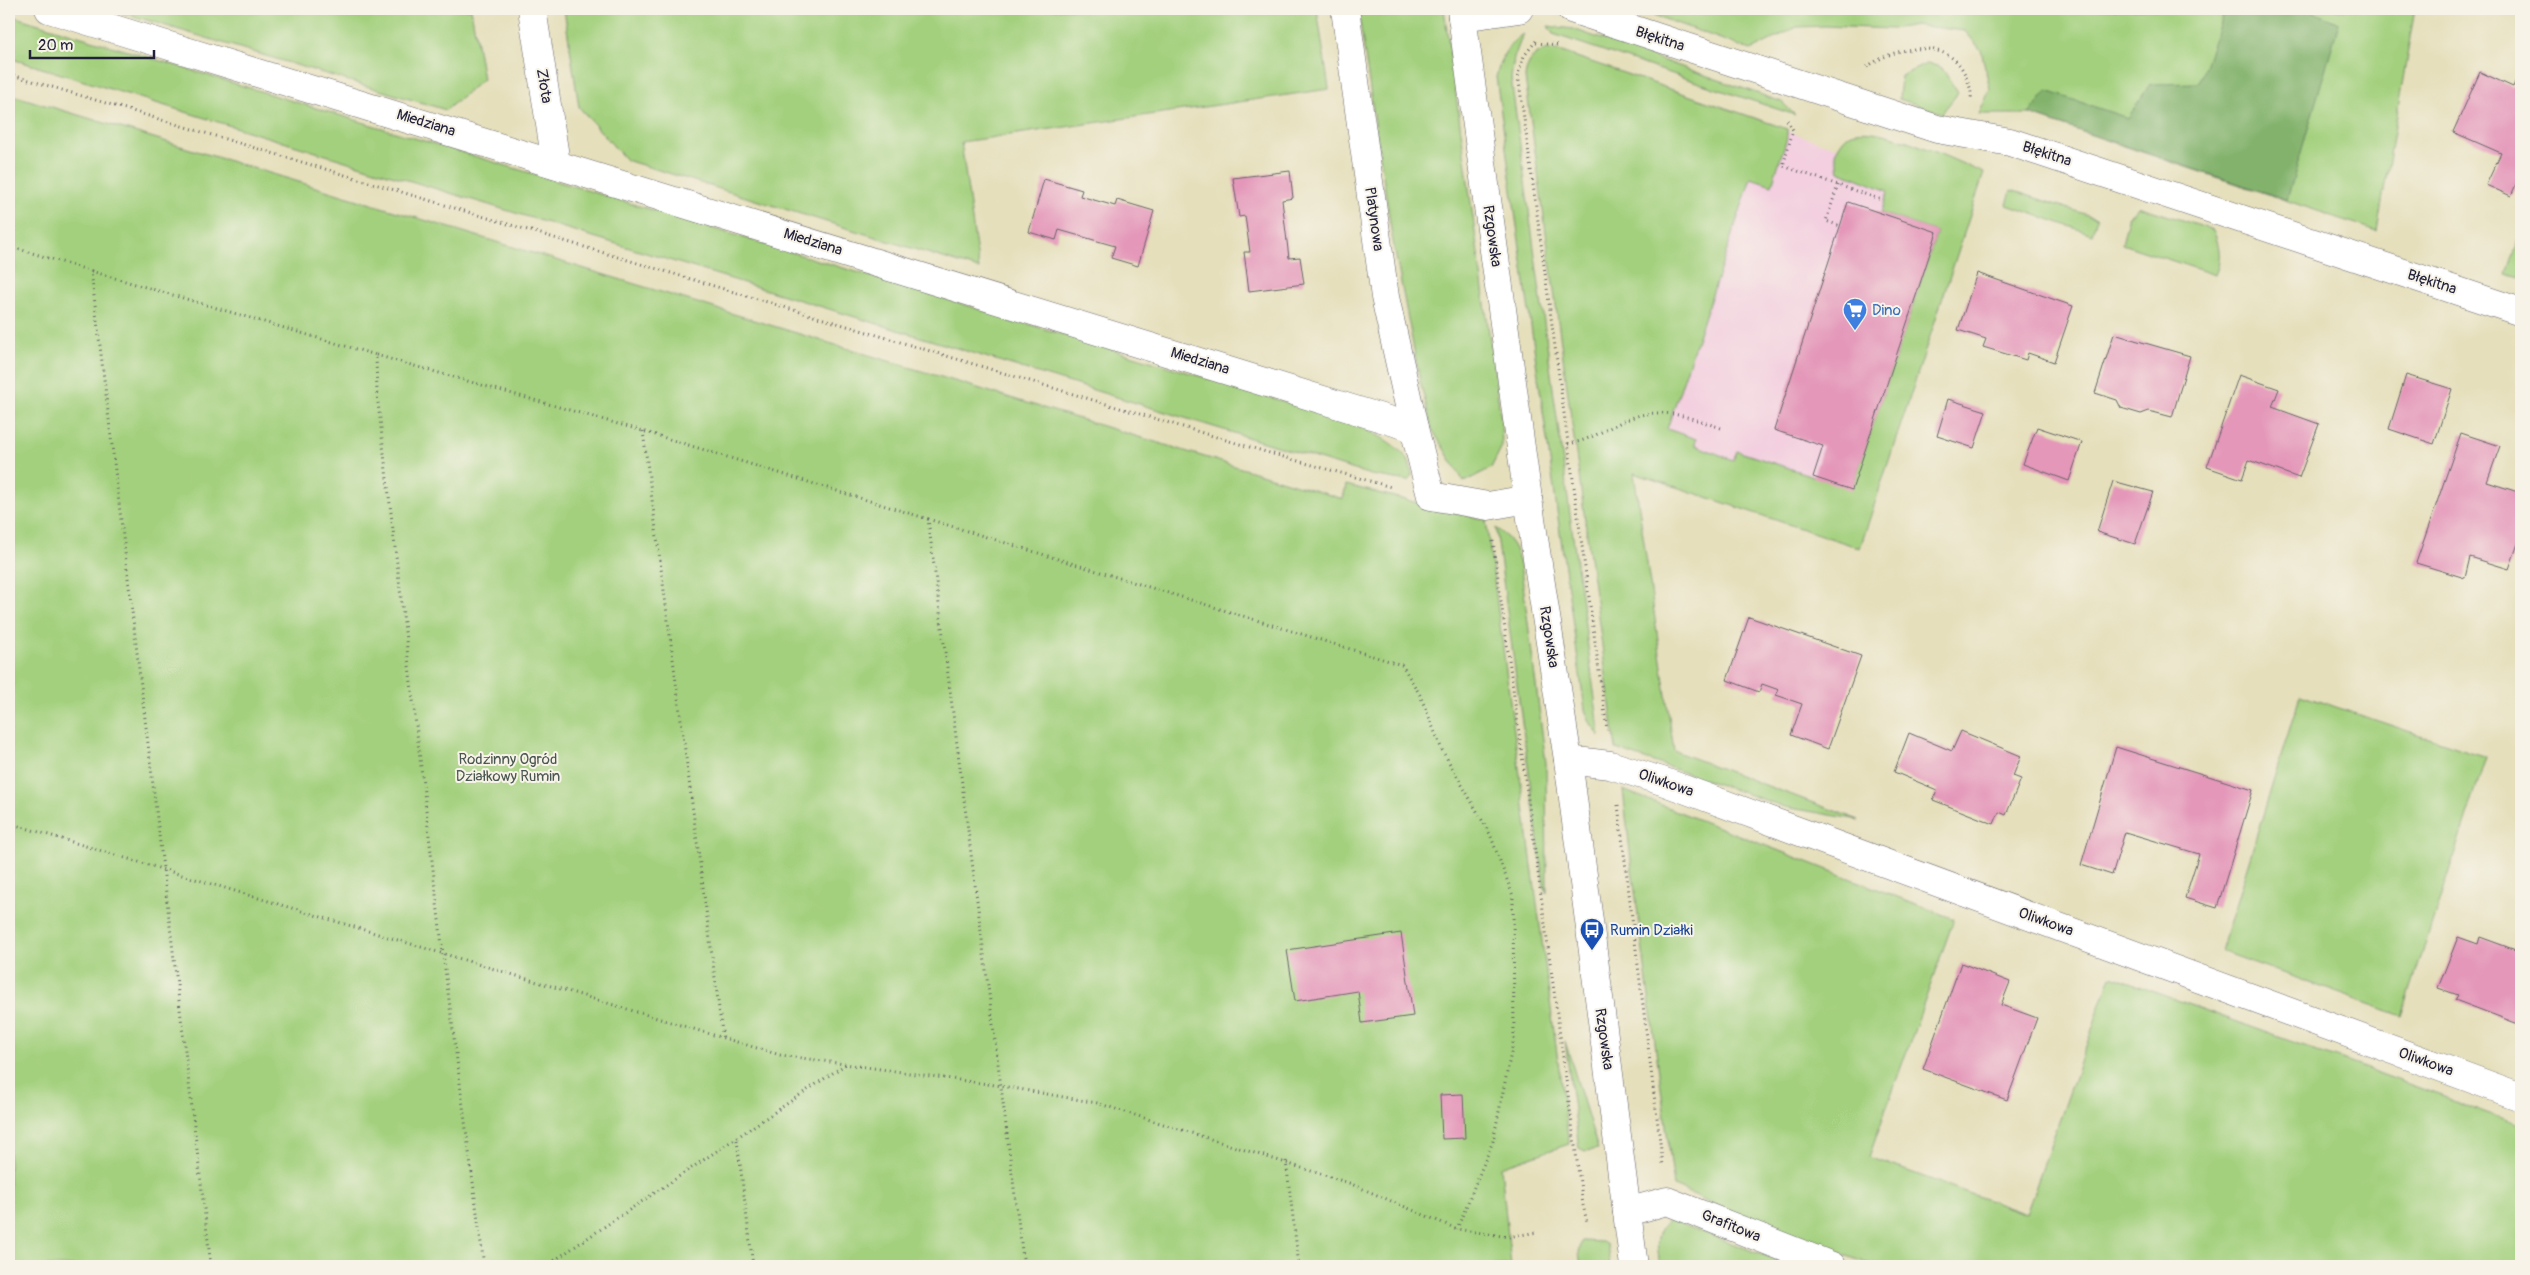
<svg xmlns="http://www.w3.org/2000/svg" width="2530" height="1275" viewBox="0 0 2530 1275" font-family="Pangolin,sans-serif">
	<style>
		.built { fill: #f3cfdf }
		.green { fill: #a3d07d; stroke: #62795c }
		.forest { fill: #82b26c; stroke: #526a54 }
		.building { fill: #e497b9 }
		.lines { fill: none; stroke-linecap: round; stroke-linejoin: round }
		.minor-casing { stroke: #666468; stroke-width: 29 }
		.path { stroke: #666468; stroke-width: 3; stroke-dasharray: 1 4; stroke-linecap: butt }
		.minor { stroke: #fff; stroke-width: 28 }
		.labels { text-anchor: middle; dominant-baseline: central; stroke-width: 4; stroke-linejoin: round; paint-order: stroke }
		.street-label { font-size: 15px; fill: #22223b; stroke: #f7f3e8 }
		.shop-label { font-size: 15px; fill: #366cbe; stroke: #f7f3e8; text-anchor: start }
		.park-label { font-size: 15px; fill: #49564f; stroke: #f7f3e8 }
		.transit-label { font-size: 15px; fill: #164399; stroke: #f7f3e8; text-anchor: start }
	</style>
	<rect width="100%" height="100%" fill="#f7f3e8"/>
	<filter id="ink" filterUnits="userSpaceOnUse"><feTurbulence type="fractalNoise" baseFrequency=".02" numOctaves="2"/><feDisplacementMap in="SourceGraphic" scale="10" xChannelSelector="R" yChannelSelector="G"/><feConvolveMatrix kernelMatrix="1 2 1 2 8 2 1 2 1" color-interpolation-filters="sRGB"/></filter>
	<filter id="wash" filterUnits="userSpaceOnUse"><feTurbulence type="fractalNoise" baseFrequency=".0096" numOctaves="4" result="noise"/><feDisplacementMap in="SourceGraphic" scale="20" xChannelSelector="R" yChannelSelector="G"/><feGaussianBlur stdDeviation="1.12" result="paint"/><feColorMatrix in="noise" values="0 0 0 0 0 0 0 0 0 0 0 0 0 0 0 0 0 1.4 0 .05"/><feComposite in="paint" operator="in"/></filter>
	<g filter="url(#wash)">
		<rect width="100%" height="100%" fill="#e5dfbb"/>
		<path class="built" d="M 1560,56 L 1977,194 L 1860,548 L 1634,472 Z"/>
		<g class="green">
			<path d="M 110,9 L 471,9 L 483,79 L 446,110 Z"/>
			<path d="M 564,9 L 1317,9 L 1329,89 L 961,142 L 979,269 L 626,160 L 579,107 Z"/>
			<path d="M 1358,9 L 1444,9 L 1501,419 L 1502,446 L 1491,468 L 1464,482 L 1432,429 L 1420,381 L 1392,236 Z"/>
			<path d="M 1637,9 L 2415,9 L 2377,231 L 2029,114 L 1979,114 L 1990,89 L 1981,50 L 1965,31 L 1915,25 L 1892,29 L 1825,26 L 1797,27 L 1751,50 Z"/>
			<path d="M 9,15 L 1348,421 C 1366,429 1397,443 1408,460 C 1410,464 1411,470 1412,475 L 1408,481 L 1371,475 L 9,58 Z"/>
			<path d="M 1548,26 L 1573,29 L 1782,102 L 1795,115 L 1553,34 Z"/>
			<path d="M 1523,34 L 1514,58 L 1511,78 L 1600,736 L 1591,724 L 1585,710 L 1496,77 C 1501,59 1506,45 1523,34 Z"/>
			<path d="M 1545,50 L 1559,51 L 1787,129 L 1787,138 L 1772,185 L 1751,178 L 1667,429 L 1696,439 L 1695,445 L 1733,460 L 1737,451 L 1852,489 L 1937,232 L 1881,213 L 1888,191 L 1839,171 L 1835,153 C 1840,144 1846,133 1856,132 C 1885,126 1955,161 1984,173 L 1860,548 L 1634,473 L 1674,751 L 1859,820 L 1785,807 L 1616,749 L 1525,77 C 1527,62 1532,56 1545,50 Z"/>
			<path d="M 1928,63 L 1942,68 L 1958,93 L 1942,113 L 1899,99 L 1901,76 Z"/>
			<path d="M 9,94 L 1343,499 L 1346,485 L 1486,520 L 1569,1144 L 1501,1167 L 1511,1266 L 9,1266 Z"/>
			<path d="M 2011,190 L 2097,218 L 2092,234 L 2007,205 Z"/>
			<path d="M 2138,206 L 2213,230 C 2220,245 2222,260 2215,275 L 2122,244 L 2128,218 Z"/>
			<path d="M 2521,232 L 2521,278 L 2507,274 Z"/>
			<path d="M 1496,528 C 1518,544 1519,558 1523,584 L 1546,763 L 1547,893 L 1544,886 Z"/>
			<path d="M 2300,695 L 2486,757 L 2402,1016 L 2221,951 Z"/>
			<path d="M 1623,790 L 1954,919 L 1869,1157 L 2026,1214 L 2111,976 L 2521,1125 L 2521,1266 L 1874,1266 L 1735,1214 L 1674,1186 L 1632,869 Z"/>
			<path d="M 1565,1041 L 1598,1149 L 1585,1151 L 1579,1148 Z"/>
			<path d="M 1672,1217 L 1681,1224 L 1792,1266 L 1660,1266 C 1657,1244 1653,1233 1672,1217 Z"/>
			<path d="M 1582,1241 L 1602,1242 L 1607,1245 L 1610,1266 L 1581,1266 L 1579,1252 Z"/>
		</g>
		<path class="forest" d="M 2225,9 L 2307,9 L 2339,23 L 2287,200 L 2029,114 L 2047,91 L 2128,118 L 2150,84 L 2199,83 Z"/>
		<g id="blocks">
			<g class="building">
				<path d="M 2480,72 L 2513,87 L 2518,75 L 2521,77 L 2521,172 L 2511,196 L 2486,185 L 2501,153 L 2453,132 Z"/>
				<path d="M 1290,171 L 1293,198 L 1282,200 L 1289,258 L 1300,257 L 1304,284 L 1249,291 L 1244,252 L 1250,252 L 1245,216 L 1239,217 L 1233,178 Z"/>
				<path d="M 1044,179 L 1082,190 L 1080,196 L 1115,206 L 1117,200 L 1154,211 L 1138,266 L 1111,258 L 1115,246 L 1059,230 L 1056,240 L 1029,232 Z"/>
				<path d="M 1848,202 L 1937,232 L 1852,490 L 1813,477 L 1823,446 L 1774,430 Z"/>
				<path d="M 1977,273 L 2073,306 L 2054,362 L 2028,353 L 2026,360 L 1983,347 L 1986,339 L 1958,330 Z"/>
				<path d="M 2114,334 L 2190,356 L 2172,417 L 2149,411 L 2141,414 L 2121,408 L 2117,400 L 2095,393 Z"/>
				<path d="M 2239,375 L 2279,389 L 2272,407 L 2319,424 L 2299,478 L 2249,460 L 2242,479 L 2207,467 Z"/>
				<path d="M 2406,375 L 2452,389 L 2434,444 L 2389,429 Z"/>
				<path d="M 1948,399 L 1986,411 L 1974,448 L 1937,436 Z"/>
				<path d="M 2037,427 L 2082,442 L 2069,481 L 2023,464 Z"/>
				<path d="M 2461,433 L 2500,446 L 2487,482 L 2521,493 L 2521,535 L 2509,569 L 2470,557 L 2465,578 L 2416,563 Z"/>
				<path d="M 2113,481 L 2153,492 L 2135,544 L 2097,532 Z"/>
				<path d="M 1749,617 L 1861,656 L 1828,749 L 1791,735 L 1802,704 L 1776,695 L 1779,690 L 1762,684 L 1759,692 L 1727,680 Z"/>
				<path d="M 1961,731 L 2021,756 L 2013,776 L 2021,779 L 2006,815 L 1999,812 L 1994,824 L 1933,800 L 1937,790 L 1894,772 L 1909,733 L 1952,751 Z"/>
				<path d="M 2116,747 L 2253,790 L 2217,908 L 2185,898 L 2199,854 L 2125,832 L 2112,875 L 2081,865 Z"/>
				<path d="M 1401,933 L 1413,1016 L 1362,1023 L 1358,991 L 1295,1001 L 1287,950 Z"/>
				<path d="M 2458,937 L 2478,944 L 2480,937 L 2521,952 L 2521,1025 L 2455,1000 L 2458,995 L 2438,988 Z"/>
				<path d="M 1961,963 L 2010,982 L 2001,1005 L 2037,1018 L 2007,1100 L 1923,1069 Z"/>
				<path d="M 1463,1094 L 1465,1138 L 1442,1139 L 1440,1095 Z"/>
			</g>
		</g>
	</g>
	<g filter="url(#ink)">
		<use href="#blocks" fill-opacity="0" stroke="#666468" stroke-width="1"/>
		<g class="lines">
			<defs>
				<g id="minor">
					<path d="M 49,9 L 1414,428 L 1431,496 L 1488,506 L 1528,499"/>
					<path d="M 532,9 L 556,163"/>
					<path d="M 1345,9 L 1385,297 L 1414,428"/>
					<path d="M 1461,9 L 1528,499 L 1568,760 L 1634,1266"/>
					<path d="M 1571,9 L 1937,129 L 2010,142 L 2521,312"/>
					<path d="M 1462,17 L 1519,9"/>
					<path d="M 1568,760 L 1610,765 L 1662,781 L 2521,1097"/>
					<path d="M 1627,1212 L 1667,1201 L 1832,1266"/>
				</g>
			</defs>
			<use href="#minor" class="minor-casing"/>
			<g class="path">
				<path d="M 1536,41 L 1524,56 L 1518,74 L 1607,730"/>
				<path d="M 1536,43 L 1558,45"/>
				<path d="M 1867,67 C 1894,46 1951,36 1966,77 C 1969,84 1972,91 1971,99"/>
				<path d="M 9,74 L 1266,452 L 1391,487"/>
				<path d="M 1787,120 L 1793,130 L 1783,166 L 1882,200"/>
				<path d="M 1838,185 L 1826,221 L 1840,226"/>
				<path d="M 9,246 L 91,271 L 211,1266"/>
				<path d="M 91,271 L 376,355 L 377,394 L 443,954 L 484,1266"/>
				<path d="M 376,355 L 643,431 L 928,519 L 1024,1266"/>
				<path d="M 643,431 L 723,1039"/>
				<path d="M 1568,444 C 1593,440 1609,426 1631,418 C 1663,406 1691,418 1721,428"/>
				<path d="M 928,519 L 1402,665 L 1420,695 L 1442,750 L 1490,834 L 1513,896 L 1514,1038 L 1493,1141 L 1457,1229"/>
				<path d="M 1493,541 L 1583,1205 L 1587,1222"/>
				<path d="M 1618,805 L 1663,1166"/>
				<path d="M 9,823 L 780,1055 L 1002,1086 L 1097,1103 L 1349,1183 L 1457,1229 L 1508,1237 L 1538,1232"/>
				<path d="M 737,1140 L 753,1266"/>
				<path d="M 1286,1161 L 1299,1266"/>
				<path d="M 546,1266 L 846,1064"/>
			</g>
			<use href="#minor" class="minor"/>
		</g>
	</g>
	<defs>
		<symbol id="supermarket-pin" viewBox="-11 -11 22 30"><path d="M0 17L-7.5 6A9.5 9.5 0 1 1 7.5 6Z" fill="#3f7fe0" stroke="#f7f3e8"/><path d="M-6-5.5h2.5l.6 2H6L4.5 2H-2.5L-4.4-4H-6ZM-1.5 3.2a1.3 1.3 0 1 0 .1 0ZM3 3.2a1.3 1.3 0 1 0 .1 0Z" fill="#fff"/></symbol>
		<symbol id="bus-pin" viewBox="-11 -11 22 30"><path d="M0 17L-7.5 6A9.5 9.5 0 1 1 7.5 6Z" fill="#1a4fb4" stroke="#f7f3e8"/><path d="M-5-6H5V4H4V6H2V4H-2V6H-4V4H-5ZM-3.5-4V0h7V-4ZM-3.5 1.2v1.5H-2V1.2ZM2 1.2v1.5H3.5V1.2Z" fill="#fff"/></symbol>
	</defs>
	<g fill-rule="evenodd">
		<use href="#supermarket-pin" x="1841" y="296" width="28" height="38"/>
		<use href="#bus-pin" x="1578" y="916" width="28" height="38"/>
	</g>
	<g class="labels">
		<g class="street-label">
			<text transform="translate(1660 39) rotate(18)">Błękitna</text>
			<text transform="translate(544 86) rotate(81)">Złota</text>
			<text transform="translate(426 123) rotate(17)">Miedziana</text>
			<text transform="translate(2047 154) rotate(18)">Błękitna</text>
			<text transform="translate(1374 219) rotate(82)">Platynowa</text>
			<text transform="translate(1492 236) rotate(82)">Rzgowska</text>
			<text transform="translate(813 242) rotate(17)">Miedziana</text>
			<text transform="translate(2432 282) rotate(18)">Błękitna</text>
			<text transform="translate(1200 361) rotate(17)">Miedziana</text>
			<text transform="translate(1549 637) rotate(81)">Rzgowska</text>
			<text transform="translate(1666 783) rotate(19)">Oliwkowa</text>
			<text transform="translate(2046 922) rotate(20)">Oliwkowa</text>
			<text transform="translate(1604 1039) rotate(82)">Rzgowska</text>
			<text transform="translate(2426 1062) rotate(20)">Oliwkowa</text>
			<text transform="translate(1731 1226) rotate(22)">Grafitowa</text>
		</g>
		<g class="shop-label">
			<text x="1872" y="310">Dino</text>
		</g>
		<g class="park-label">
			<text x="508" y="759">Rodzinny Ogród<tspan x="508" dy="17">Działkowy Rumin</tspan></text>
		</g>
		<g class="transit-label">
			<text x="1610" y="930">Rumin Działki</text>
		</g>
	</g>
	<rect width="2530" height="1275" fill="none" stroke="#f7f3e8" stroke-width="30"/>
	<path d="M30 50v8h124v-8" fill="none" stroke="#22223b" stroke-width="2.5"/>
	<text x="38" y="50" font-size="15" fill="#22223b" stroke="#f7f3e8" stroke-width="4" paint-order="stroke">20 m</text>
</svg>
